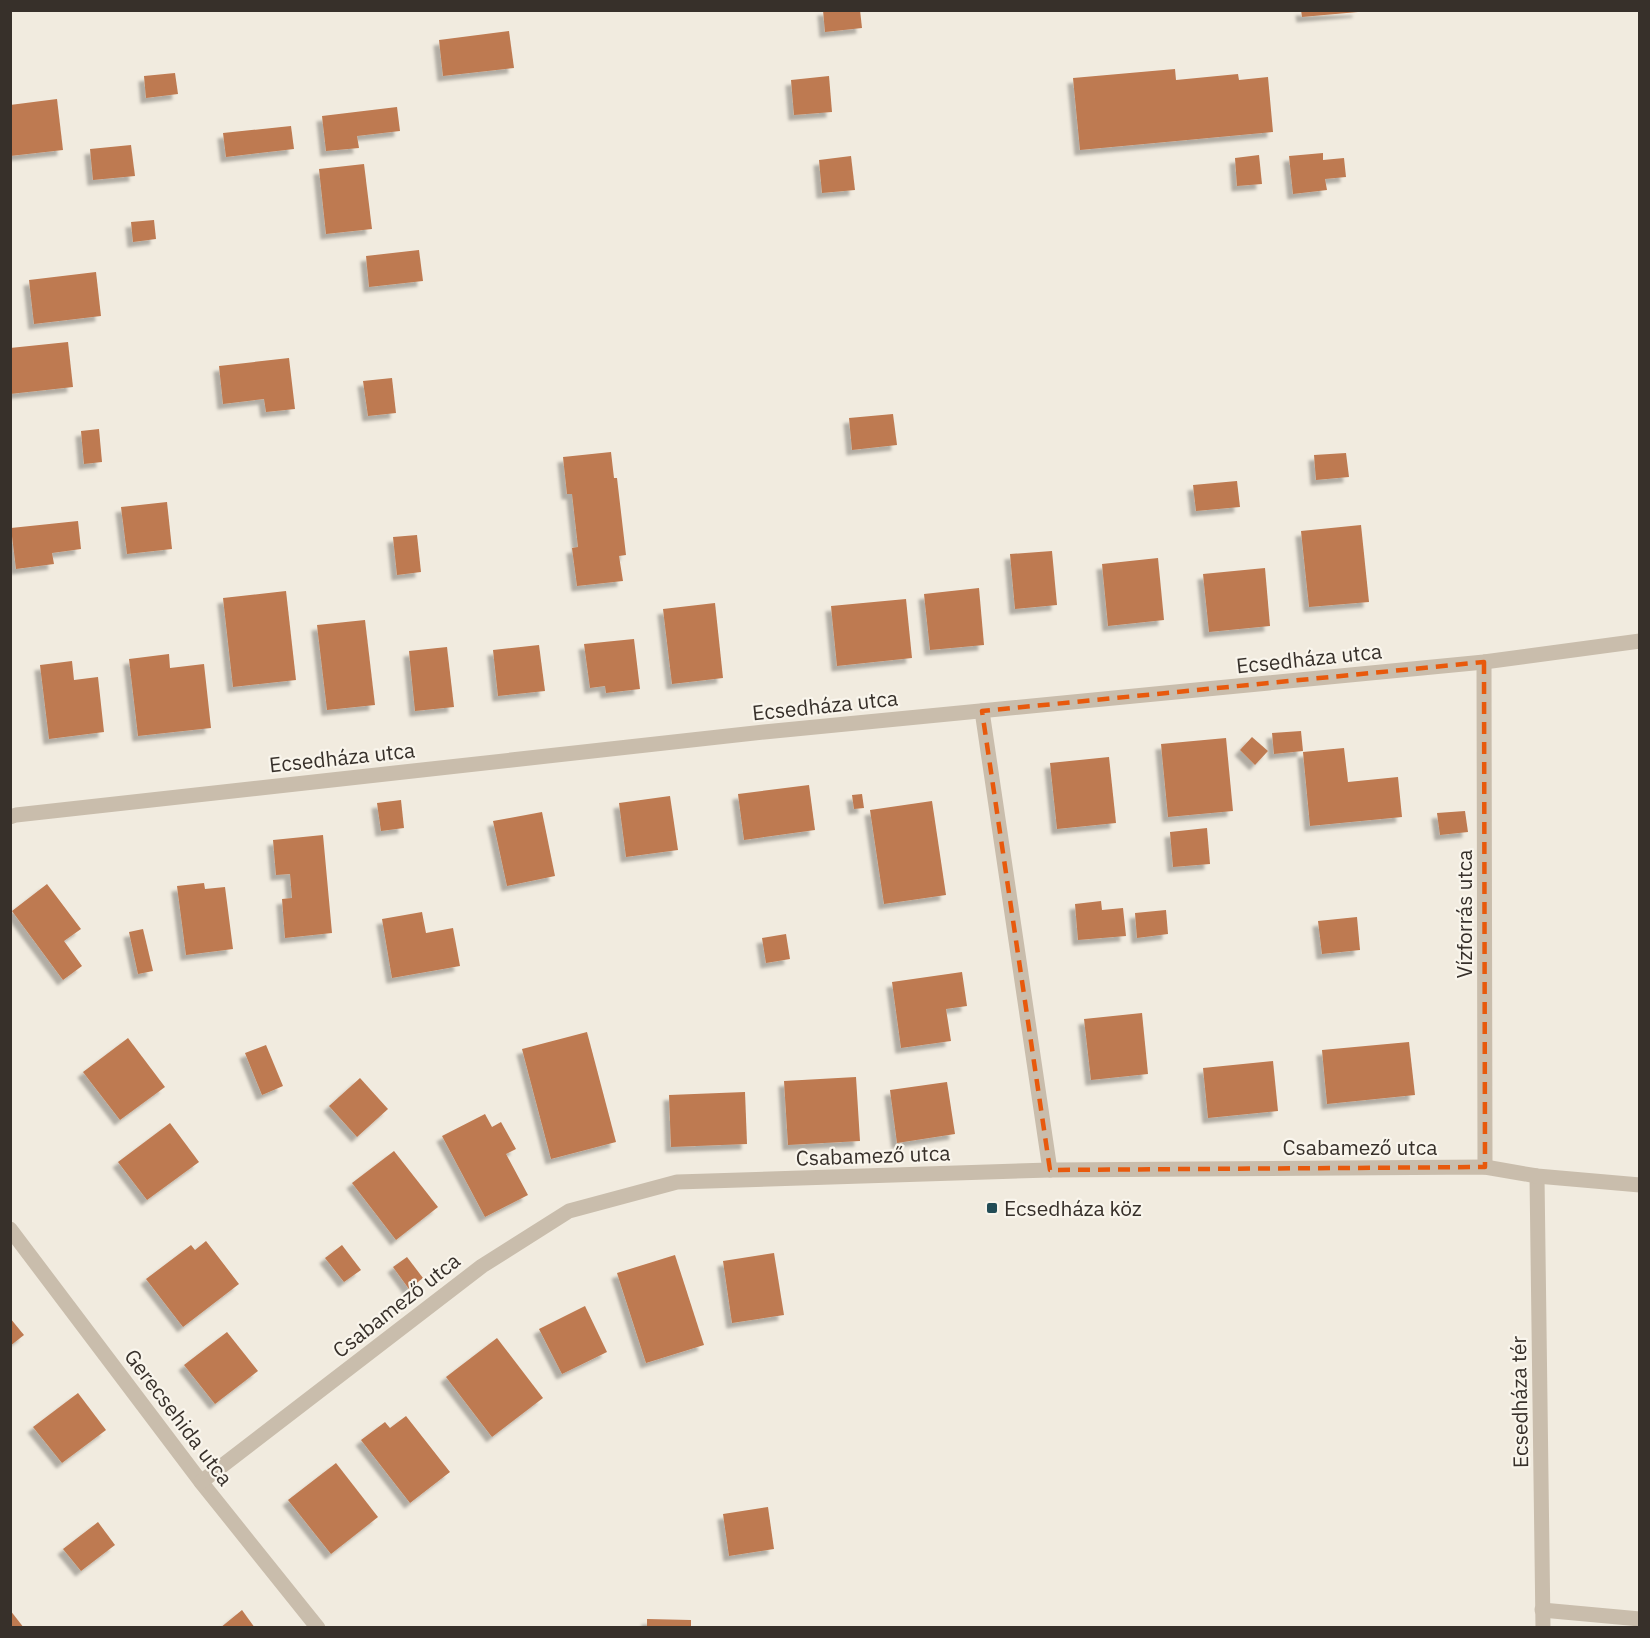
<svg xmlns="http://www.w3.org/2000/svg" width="1650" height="1638" viewBox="0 0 1650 1638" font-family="'IBM Plex Sans',sans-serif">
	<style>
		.building { fill: #be7a51; filter: url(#shadow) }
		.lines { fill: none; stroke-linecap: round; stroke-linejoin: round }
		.minor { stroke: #c9bdac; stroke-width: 15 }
		.marked { fill: none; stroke: #e8590c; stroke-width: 4.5; stroke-dasharray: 12 8; stroke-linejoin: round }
		.poi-dot { fill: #224c56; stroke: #f9f5ec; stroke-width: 2 }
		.labels { text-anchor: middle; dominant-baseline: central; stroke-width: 4.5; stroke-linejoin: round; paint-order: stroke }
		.street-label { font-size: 21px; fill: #37302a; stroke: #f9f5ec }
		.poi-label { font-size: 21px; fill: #37302a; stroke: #f9f5ec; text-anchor: start }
	</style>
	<defs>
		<filter id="shadow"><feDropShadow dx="-5.5" dy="5.5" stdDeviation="1.5" flood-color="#0004"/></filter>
	</defs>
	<rect width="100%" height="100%" fill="#f1ebdf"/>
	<g class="building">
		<path d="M 823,10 L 860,10 L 862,28 L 825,32 Z"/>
		<path d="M 1301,10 L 1358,10 L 1358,12 L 1302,17 Z"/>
		<path d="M 509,31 L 514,68 L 443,76 L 439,40 Z"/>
		<path d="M 1175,69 L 1176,80 L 1238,74 L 1239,80 L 1268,77 L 1273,132 L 1080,150 L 1073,78 Z"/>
		<path d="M 175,73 L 178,94 L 146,98 L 144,76 Z"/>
		<path d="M 829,76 L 832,112 L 794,115 L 791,80 Z"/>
		<path d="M 57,99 L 63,150 L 10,156 L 10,105 Z"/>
		<path d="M 397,107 L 400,131 L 357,136 L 359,148 L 326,151 L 322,116 Z"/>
		<path d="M 291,126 L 294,149 L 226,157 L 223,133 Z"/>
		<path d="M 131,145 L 135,176 L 93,180 L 90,149 Z"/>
		<path d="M 1323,153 L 1323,160 L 1344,158 L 1346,177 L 1325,179 L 1327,190 L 1293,194 L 1289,156 Z"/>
		<path d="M 1259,155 L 1262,184 L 1237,186 L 1235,158 Z"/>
		<path d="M 851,156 L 855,190 L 822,193 L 819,160 Z"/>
		<path d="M 364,164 L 372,229 L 326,234 L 319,169 Z"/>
		<path d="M 154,220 L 156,239 L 133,242 L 131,222 Z"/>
		<path d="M 419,250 L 423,281 L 369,287 L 366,256 Z"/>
		<path d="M 96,272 L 101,316 L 34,324 L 29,280 Z"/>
		<path d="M 68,342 L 73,387 L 10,394 L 10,348 Z"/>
		<path d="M 289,358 L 295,409 L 266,412 L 264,399 L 223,404 L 219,366 Z"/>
		<path d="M 392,378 L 396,413 L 368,416 L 363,381 Z"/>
		<path d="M 893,414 L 897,445 L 852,450 L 849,418 Z"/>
		<path d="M 99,429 L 102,462 L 84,464 L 81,431 Z"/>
		<path d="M 611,452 L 614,478 L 617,478 L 626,555 L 619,556 L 623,581 L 577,586 L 572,548 L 578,547 L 572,494 L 567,494 L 563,457 Z"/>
		<path d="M 1346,453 L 1349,477 L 1316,480 L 1314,455 Z"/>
		<path d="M 1237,481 L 1240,507 L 1196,511 L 1193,485 Z"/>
		<path d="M 167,502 L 172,549 L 127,554 L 121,507 Z"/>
		<path d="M 78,521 L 81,549 L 52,553 L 54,564 L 16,569 L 11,528 Z"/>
		<path d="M 1361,525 L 1369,602 L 1309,607 L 1301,531 Z"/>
		<path d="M 417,535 L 421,572 L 397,575 L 393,537 Z"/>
		<path d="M 1052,551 L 1057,605 L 1015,609 L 1010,554 Z"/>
		<path d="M 1158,558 L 1164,620 L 1108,626 L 1102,564 Z"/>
		<path d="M 1265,568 L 1270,626 L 1209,632 L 1203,574 Z"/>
		<path d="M 979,588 L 984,645 L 930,650 L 924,594 Z"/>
		<path d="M 286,591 L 296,680 L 233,687 L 223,598 Z"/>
		<path d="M 906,599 L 912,658 L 837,666 L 831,606 Z"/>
		<path d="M 715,603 L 723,678 L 672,684 L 663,609 Z"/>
		<path d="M 365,620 L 375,705 L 327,710 L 317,625 Z"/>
		<path d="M 634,639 L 640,689 L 606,693 L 605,686 L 590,688 L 584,644 Z"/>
		<path d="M 539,645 L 545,691 L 498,696 L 493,650 Z"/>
		<path d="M 447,647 L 454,707 L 415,711 L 409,651 Z"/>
		<path d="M 169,654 L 170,668 L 204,664 L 211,728 L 138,736 L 129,659 Z"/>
		<path d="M 72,661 L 74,680 L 98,677 L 104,732 L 49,739 L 40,665 Z"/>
		<path d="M 1301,731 L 1303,751 L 1274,754 L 1272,733 Z"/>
		<path d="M 1252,737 L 1268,751 L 1255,765 L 1240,750 Z"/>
		<path d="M 1226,738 L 1233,811 L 1168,817 L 1161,744 Z"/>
		<path d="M 1344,748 L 1348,782 L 1398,777 L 1402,817 L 1310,826 L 1303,752 Z"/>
		<path d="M 1109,757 L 1116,823 L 1057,829 L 1050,763 Z"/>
		<path d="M 809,785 L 815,830 L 744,840 L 738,794 Z"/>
		<path d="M 862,794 L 864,808 L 854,809 L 852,795 Z"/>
		<path d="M 670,796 L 678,850 L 626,857 L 619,803 Z"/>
		<path d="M 401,800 L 404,828 L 381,831 L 377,803 Z"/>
		<path d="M 932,801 L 946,895 L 884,904 L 870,810 Z"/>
		<path d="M 1465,811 L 1468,832 L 1440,835 L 1437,813 Z"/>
		<path d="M 542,812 L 555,876 L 507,886 L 493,821 Z"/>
		<path d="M 1207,828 L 1210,864 L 1173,867 L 1170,832 Z"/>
		<path d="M 323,835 L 332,933 L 285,938 L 282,899 L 292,898 L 290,874 L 276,875 L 273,840 Z"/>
		<path d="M 204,883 L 205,889 L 225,887 L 233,949 L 186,955 L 177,886 Z"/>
		<path d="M 47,884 L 81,929 L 64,941 L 82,966 L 63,980 L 12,911 Z"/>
		<path d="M 1101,901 L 1102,910 L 1123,908 L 1126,936 L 1078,940 L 1075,904 Z"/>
		<path d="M 1166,910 L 1168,934 L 1137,938 L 1135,913 Z"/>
		<path d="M 422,912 L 426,933 L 453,928 L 460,966 L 392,978 L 382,919 Z"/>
		<path d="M 1357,917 L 1360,950 L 1322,954 L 1318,921 Z"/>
		<path d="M 143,929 L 153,971 L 138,974 L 129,932 Z"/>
		<path d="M 786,934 L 790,959 L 766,963 L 762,938 Z"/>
		<path d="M 962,972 L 967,1006 L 946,1009 L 951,1041 L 901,1048 L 892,982 Z"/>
		<path d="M 1142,1013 L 1148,1074 L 1091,1080 L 1084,1019 Z"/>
		<path d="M 587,1032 L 616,1142 L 551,1159 L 522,1049 Z"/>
		<path d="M 128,1038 L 165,1087 L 120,1120 L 83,1072 Z"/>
		<path d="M 1409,1042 L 1415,1095 L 1327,1104 L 1322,1050 Z"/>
		<path d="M 266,1045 L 283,1086 L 262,1095 L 245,1053 Z"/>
		<path d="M 1273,1061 L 1278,1111 L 1208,1118 L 1203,1068 Z"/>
		<path d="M 856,1077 L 860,1141 L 788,1145 L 784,1081 Z"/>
		<path d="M 360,1078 L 388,1109 L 357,1137 L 329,1106 Z"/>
		<path d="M 947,1082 L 955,1134 L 897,1143 L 890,1090 Z"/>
		<path d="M 745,1092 L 747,1144 L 671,1147 L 669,1095 Z"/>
		<path d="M 485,1114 L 492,1127 L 501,1122 L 516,1149 L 506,1154 L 528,1195 L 485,1217 L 442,1136 Z"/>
		<path d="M 170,1123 L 199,1162 L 147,1200 L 118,1162 Z"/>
		<path d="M 394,1151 L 438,1207 L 396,1240 L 352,1183 Z"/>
		<path d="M 206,1241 L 239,1284 L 183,1327 L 146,1279 L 191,1245 L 195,1250 Z"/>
		<path d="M 342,1245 L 361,1270 L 344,1282 L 325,1258 Z"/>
		<path d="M 774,1253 L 784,1315 L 732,1323 L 723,1261 Z"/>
		<path d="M 675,1255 L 704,1345 L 646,1363 L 617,1273 Z"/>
		<path d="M 407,1257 L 423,1278 L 409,1289 L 393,1267 Z"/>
		<path d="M 585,1306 L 607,1352 L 562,1374 L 539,1329 Z"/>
		<path d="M 10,1318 L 24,1335 L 10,1346 Z"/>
		<path d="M 227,1332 L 258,1371 L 215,1404 L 184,1365 Z"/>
		<path d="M 497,1338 L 543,1398 L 492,1437 L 446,1377 Z"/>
		<path d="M 78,1393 L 106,1430 L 62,1463 L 33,1427 Z"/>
		<path d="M 406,1416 L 450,1472 L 410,1503 L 361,1440 L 385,1422 L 390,1428 Z"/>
		<path d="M 336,1463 L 378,1517 L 331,1554 L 288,1500 Z"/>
		<path d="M 768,1507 L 774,1549 L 729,1556 L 723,1514 Z"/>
		<path d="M 98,1522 L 115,1545 L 81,1571 L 63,1549 Z"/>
		<path d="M 10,1610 L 24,1628 L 10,1628 Z"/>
		<path d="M 242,1610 L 255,1628 L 220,1628 Z"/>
		<path d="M 647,1619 L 691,1620 L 691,1628 L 647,1628 Z"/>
	</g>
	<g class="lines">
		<g class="minor">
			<path d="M 1484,662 L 1485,1167"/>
			<path d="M 982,711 L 1050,1170"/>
			<path d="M 10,817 L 16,815 L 764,732 L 1484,662 L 1640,641"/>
			<path d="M 1537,1176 L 1543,1628"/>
			<path d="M 10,1229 L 201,1482 L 318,1628"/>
			<path d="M 201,1482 L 482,1266 L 569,1211 L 677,1182 L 1050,1170 L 1485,1167 L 1537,1176 L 1640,1185"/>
			<path d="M 1542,1610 L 1640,1619"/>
		</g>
	</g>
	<path class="marked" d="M 1484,662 L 1485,1167 L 1050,1170 L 982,711 Z"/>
	<rect class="poi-dot" x="986" y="1202" width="12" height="12" rx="3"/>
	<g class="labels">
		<g class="street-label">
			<text transform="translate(1309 658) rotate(-6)">Ecsedháza utca</text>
			<text transform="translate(825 705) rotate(-6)">Ecsedháza utca</text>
			<text transform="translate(342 757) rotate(-6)">Ecsedháza utca</text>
			<text transform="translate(1464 914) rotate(-90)">Vízforrás utca</text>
			<text x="1360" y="1147">Csabamező utca</text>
			<text transform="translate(873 1155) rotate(-2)">Csabamező utca</text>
			<text transform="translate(396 1305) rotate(-38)">Csabamező utca</text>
			<text transform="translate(1519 1402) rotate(-91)">Ecsedháza tér</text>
			<text transform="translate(179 1417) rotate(53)">Gerecsehida utca</text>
		</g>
		<g class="poi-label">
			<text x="1004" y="1208">Ecsedháza köz</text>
		</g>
	</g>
	<rect width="1650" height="1638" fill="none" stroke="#37302a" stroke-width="24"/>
</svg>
